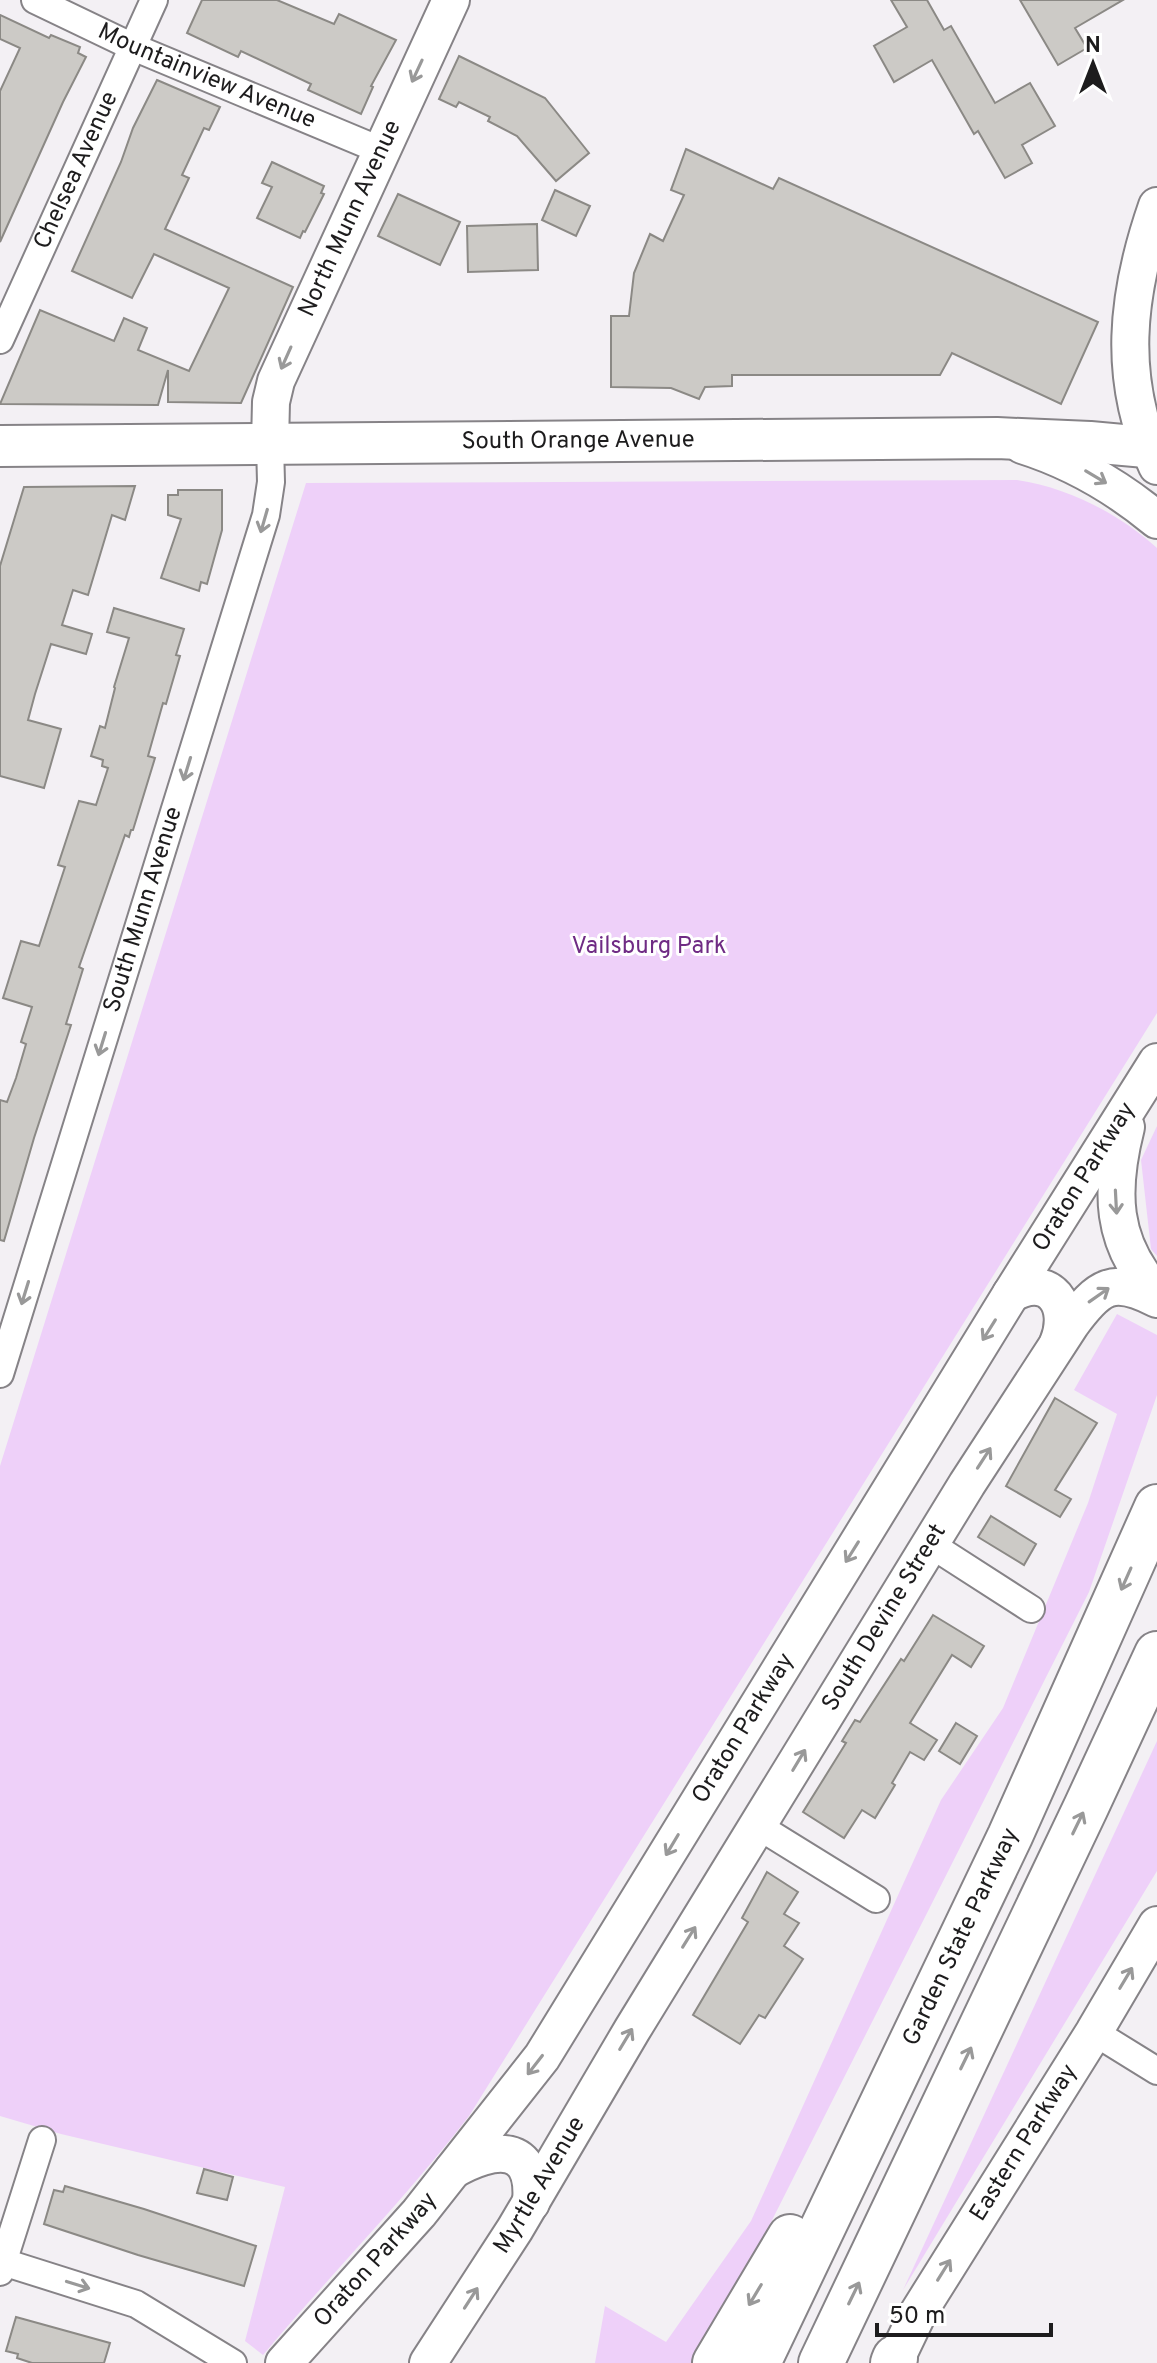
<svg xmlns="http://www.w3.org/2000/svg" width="1157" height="2363" viewBox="0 0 1157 2363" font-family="Overpass,sans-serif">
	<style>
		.green { fill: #eed0f9 }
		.building { fill: #cccac6; stroke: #8b8985; stroke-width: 2 }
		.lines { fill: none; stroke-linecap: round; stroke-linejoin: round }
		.street-casing { stroke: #868387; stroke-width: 30 }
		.secondary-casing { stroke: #868387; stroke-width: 40 }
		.primary-casing { stroke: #868387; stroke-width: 44 }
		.highway-casing { stroke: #868387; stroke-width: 48 }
		.street { stroke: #fff; stroke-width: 26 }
		.secondary { stroke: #fff; stroke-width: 36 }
		.primary { stroke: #fff; stroke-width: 40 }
		.highway { stroke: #fff; stroke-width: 44 }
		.oneway { stroke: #999 }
		.labels { text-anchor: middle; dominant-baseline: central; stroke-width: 6; stroke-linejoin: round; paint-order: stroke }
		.street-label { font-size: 24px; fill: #1d1c1d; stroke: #fff }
		.park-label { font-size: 24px; fill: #6f2b84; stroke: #fff }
	</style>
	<rect width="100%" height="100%" fill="#f3f0f4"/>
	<g class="green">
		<path d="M 1017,480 C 1069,488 1118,513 1157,548 L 1157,1013 L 469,2116 C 405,2199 331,2274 263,2355 L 245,2341 L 285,2187 L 61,2134 L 0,2116 L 0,1466 L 306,483 Z"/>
		<path d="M 1157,1126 L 1157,1256 L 1151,1249 L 1141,1160 Z"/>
		<path d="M 1117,1314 L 1157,1335 L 1157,1395 L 1089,1592 L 700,2363 L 595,2363 L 605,2306 L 666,2342 L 751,2221 L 941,1800 L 1003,1708 L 1088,1503 L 1117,1414 L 1074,1390 Z"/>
		<path d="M 1157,1741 L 1157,1871 L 903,2290 Z"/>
	</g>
	<g class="building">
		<path d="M 202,0 L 277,0 L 334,24 L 339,14 L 396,40 L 371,86 L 373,87 L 361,114 L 308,90 L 311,84 L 241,51 L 238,57 L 187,33 Z"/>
		<path d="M 891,0 L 927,0 L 944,30 L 951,26 L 995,103 L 1030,83 L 1055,126 L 1022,145 L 1032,163 L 1005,178 L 978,131 L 974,134 L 932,60 L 894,82 L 874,46 L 907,27 Z"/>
		<path d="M 1020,0 L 1123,0 L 1075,28 L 1087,48 L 1058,65 Z"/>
		<path d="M 0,15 L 49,38 L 51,35 L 80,47 L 78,53 L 86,57 L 63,102 L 0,242 L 0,91 L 20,48 L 0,39 Z"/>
		<path d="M 459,56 L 545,98 L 589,153 L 556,181 L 517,136 L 488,121 L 490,117 L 459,102 L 456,107 L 439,99 Z"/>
		<path d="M 157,80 L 220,107 L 209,130 L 204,128 L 182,175 L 189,178 L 165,229 L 293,287 L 241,403 L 168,402 L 168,370 L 158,405 L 0,404 L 40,310 L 114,341 L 124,318 L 147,328 L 138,350 L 189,371 L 229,288 L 154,254 L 132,298 L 72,271 L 121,162 L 133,128 Z"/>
		<path d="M 686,149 L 773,189 L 779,178 L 1098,322 L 1061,404 L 952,353 L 940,375 L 732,375 L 732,386 L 705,387 L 699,399 L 671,388 L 611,387 L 611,316 L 629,316 L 634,273 L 650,234 L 663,241 L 684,195 L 671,190 Z"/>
		<path d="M 272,162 L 324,186 L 321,193 L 324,194 L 305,232 L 303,231 L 300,238 L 257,218 L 272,187 L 262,183 Z"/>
		<path d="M 555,190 L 590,206 L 576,236 L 542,220 Z"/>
		<path d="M 398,194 L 460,222 L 440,265 L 378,236 Z"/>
		<path d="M 537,224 L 538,270 L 468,272 L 467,226 Z"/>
		<path d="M 135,486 L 125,520 L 112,515 L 88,595 L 73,590 L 62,625 L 92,634 L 86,654 L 51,644 L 35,694 L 28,720 L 61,729 L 44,788 L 0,776 L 0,566 L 24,487 Z"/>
		<path d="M 178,490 L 222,490 L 222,530 L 207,584 L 201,582 L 199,591 L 161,578 L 181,519 L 168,515 L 168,495 L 178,495 Z"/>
		<path d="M 114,608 L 184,629 L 176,655 L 180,656 L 166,704 L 163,703 L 148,756 L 155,758 L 133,830 L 131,830 L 129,837 L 125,835 L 79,967 L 83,969 L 66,1024 L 71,1025 L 34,1138 L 4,1241 L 0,1240 L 0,1100 L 7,1102 L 16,1078 L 26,1044 L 21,1042 L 32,1007 L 3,998 L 21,941 L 39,946 L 65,867 L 58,865 L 79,801 L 96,805 L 108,768 L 102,766 L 103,760 L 91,756 L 100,726 L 105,728 L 115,688 L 114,687 L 129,638 L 107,632 Z"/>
		<path d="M 1055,1398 L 1097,1423 L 1055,1490 L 1071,1499 L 1060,1517 L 1006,1486 Z"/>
		<path d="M 991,1516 L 1036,1544 L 1024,1565 L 978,1537 Z"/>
		<path d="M 933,1615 L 984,1646 L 971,1667 L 952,1655 L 910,1723 L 937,1740 L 924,1760 L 910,1752 L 892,1783 L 895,1785 L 875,1818 L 862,1810 L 844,1838 L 803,1812 L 846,1743 L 842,1741 L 855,1720 L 860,1722 L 901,1659 L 904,1661 Z"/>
		<path d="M 956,1723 L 977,1736 L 960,1764 L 939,1751 Z"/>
		<path d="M 767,1872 L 798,1892 L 784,1914 L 799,1923 L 784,1946 L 803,1959 L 765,2018 L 759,2015 L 740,2044 L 693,2015 L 748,1922 L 742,1918 Z"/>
		<path d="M 204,2169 L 233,2177 L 227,2200 L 197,2193 Z"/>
		<path d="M 65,2186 L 144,2209 L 256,2246 L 244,2286 L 138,2255 L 44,2224 L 54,2190 L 63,2192 Z"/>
		<path d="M 16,2317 L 110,2343 L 104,2363 L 32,2363 L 17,2358 L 18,2354 L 6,2351 Z"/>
	</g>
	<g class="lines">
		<defs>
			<g id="street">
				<path id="s1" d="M 35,0 L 133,47 L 380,150"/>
				<path id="s2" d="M 0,340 L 154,0"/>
				<path id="s3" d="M 0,1374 L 266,515 L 271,482 L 270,444"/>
				<path d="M 930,1544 L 1031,1609"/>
				<path d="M 758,1826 L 876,1899"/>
				<path d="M 1094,2032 L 1157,2071"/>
				<path d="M 0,2261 L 136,2304 L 233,2363"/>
				<path d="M 0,2272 L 42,2140"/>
			</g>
			<g id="secondary">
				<path d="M 1157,206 C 1126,295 1117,379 1157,466"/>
				<path id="s4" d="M 270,444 L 271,402 L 276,381 L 451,0"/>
				<path d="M 1022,445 C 1073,461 1116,486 1157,520"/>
				<path d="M 1126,1127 C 1110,1190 1110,1243 1157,1293"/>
				<path d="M 1011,1294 C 1051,1272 1073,1306 1058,1343"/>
				<path d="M 453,2170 C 493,2147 536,2141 531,2203"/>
				<path id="s5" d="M 284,2363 L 419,2213 L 542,2057 L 1011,1294 L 1157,1062"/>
				<path id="s6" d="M 428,2363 L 515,2229 L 632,2030 L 967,1484 L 1071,1324 C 1099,1286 1112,1276 1157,1299"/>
				<path id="s7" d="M 894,2363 L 918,2313 L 1094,2032 L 1157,1925"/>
			</g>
			<g id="primary">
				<path id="s8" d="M 0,446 L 997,438 L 1090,442 L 1157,448"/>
			</g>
			<g id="highway">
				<path d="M 715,2363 L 790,2237"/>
				<path id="s9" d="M 758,2363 L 1010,1836 L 1157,1507"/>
				<path d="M 821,2363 L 1086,1807 L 1157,1654"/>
				<path d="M 893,2363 L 895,2358"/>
			</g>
		</defs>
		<use href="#street" class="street-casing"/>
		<use href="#secondary" class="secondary-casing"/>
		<use href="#primary" class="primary-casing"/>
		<use href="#highway" class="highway-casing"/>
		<use href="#street" class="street"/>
		<use href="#secondary" class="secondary"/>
		<use href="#primary" class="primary"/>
		<use href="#highway" class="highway"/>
	</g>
	<defs><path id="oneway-shaft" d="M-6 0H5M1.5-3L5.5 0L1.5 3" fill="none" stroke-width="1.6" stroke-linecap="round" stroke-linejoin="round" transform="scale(2)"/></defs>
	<g class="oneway">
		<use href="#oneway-shaft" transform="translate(417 71) rotate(115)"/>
		<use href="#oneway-shaft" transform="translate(286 358) rotate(114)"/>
		<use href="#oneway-shaft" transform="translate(1096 477) rotate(31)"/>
		<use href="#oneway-shaft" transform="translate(264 521) rotate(106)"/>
		<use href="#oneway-shaft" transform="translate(187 769) rotate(107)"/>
		<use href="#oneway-shaft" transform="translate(102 1044) rotate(107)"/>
		<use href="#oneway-shaft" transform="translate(1116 1202) rotate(87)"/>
		<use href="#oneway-shaft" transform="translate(25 1293) rotate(107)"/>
		<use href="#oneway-shaft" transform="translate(1099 1295) rotate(-35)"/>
		<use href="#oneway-shaft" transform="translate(989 1330) rotate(122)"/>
		<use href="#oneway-shaft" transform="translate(984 1458) rotate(-57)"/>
		<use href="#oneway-shaft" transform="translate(852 1552) rotate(122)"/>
		<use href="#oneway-shaft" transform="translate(1126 1579) rotate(114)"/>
		<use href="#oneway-shaft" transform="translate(799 1760) rotate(-59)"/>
		<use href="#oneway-shaft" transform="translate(1078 1823) rotate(-64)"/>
		<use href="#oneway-shaft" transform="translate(672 1845) rotate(121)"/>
		<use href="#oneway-shaft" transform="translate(689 1937) rotate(-58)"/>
		<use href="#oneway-shaft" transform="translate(1126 1978) rotate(-59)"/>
		<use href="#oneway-shaft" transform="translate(626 2039) rotate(-59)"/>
		<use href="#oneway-shaft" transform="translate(966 2058) rotate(-64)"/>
		<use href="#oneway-shaft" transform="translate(535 2065) rotate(128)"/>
		<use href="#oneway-shaft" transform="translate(944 2270) rotate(-58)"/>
		<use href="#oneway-shaft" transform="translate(78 2285) rotate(17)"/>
		<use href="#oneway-shaft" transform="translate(854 2293) rotate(-64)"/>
		<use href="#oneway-shaft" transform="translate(755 2295) rotate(121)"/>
		<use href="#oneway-shaft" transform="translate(471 2298) rotate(-57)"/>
	</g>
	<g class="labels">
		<g class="street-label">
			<text stroke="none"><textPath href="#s1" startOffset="188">Mountainview Avenue</textPath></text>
			<text stroke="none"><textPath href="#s2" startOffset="186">Chelsea Avenue</textPath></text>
			<text stroke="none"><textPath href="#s4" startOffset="242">North Munn Avenue</textPath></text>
			<text stroke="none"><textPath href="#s8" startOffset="578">South Orange Avenue</textPath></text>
			<text stroke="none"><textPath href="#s3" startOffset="486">South Munn Avenue</textPath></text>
			<text stroke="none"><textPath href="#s5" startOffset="1434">Oraton Parkway</textPath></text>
			<text stroke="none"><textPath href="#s6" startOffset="874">South Devine Street</textPath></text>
			<text stroke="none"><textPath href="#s5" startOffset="786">Oraton Parkway</textPath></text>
			<text stroke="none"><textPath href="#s9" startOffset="472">Garden State Parkway</textPath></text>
			<text stroke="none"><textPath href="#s7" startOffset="256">Eastern Parkway</textPath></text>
			<text stroke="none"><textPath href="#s6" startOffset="210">Myrtle Avenue</textPath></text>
			<text stroke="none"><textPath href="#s5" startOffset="138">Oraton Parkway</textPath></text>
		</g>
		<g class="park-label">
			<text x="649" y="947">Vailsburg Park</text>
		</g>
	</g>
	<g transform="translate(1093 64)" stroke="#ffffff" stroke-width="6" paint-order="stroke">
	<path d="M0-6L14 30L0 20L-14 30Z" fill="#1d1c1d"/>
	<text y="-12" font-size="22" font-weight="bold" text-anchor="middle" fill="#1d1c1d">N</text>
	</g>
	<path d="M877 2323v12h174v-12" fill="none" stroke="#1d1c1d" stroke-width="4"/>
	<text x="889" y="2323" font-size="24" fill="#1d1c1d" stroke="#ffffff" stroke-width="6" paint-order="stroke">50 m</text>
</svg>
